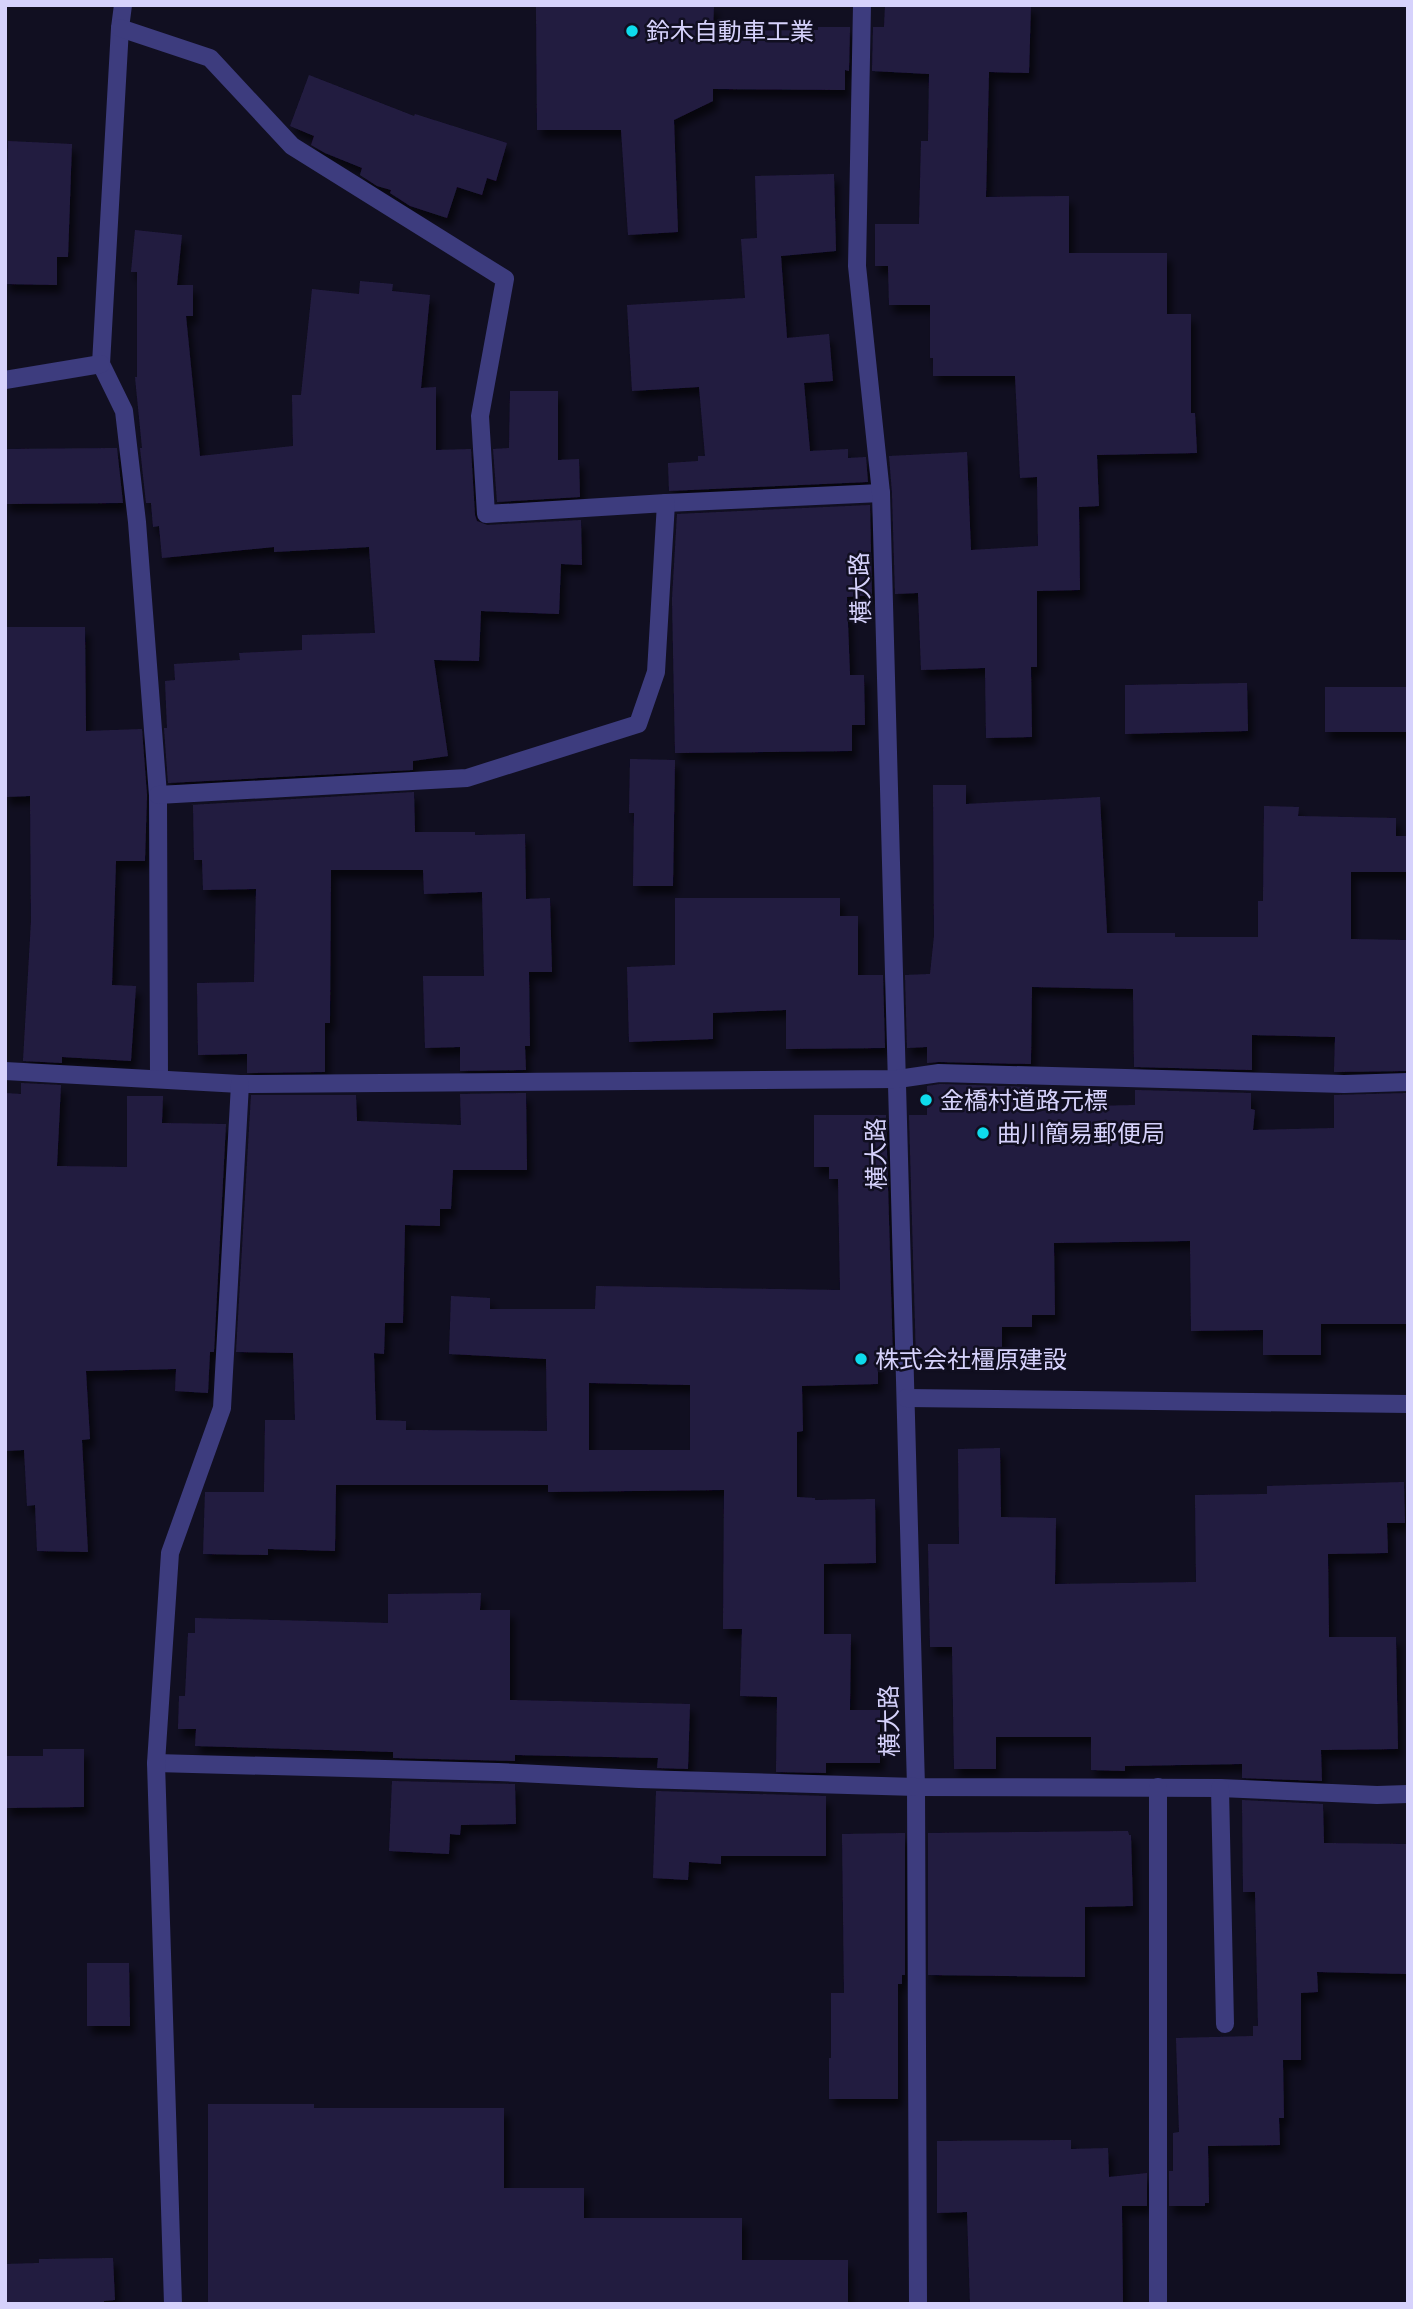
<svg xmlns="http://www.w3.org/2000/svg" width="1413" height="2309" viewBox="0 0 1413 2309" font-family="Cabin,'Noto Sans JP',sans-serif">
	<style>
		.building { fill: #231c41; fill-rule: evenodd; filter: url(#shadow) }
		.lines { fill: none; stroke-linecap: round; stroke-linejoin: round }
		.service { stroke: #3d3c7e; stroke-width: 18 }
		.minor { stroke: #3d3c7e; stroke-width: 18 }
		.tertiary { stroke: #3d3c7e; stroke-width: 18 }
		.poi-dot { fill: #0edbec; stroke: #110f21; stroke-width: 2.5 }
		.labels { text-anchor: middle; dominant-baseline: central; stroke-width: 5; stroke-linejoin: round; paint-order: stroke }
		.poi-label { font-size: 24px; fill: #d6d2fc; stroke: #110f21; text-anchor: start }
		.street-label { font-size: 24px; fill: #d6d2fc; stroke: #110f21 }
	</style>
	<defs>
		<filter id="shadow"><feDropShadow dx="4.5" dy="8" stdDeviation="3.5" flood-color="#0009"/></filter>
	</defs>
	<rect width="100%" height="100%" fill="#110f21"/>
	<g class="building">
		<path d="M 714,5 L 713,31 L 818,30 L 818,27 L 850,27 L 849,71 L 845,70 L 845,90 L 713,89 L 713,101 L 674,120 L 678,232 L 628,235 L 621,130 L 537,130 L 536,6 Z"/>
		<path d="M 885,5 L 1031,5 L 1029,73 L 989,72 L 986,197 L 1069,196 L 1069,253 L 1167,253 L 1167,314 L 1191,314 L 1191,413 L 1195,413 L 1197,453 L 1097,455 L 1099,506 L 1079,507 L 1080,590 L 1037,591 L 1037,667 L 1031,667 L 1032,737 L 986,738 L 985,668 L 921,670 L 918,593 L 895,594 L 892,493 L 889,456 L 967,452 L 971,550 L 1038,546 L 1037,477 L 1020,478 L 1015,376 L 933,376 L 933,358 L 930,358 L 930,305 L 889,305 L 888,266 L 875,266 L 875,224 L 919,224 L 921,141 L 928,141 L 929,74 L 872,71 L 873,27 L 884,27 Z"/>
		<path d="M 309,75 L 414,116 L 415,114 L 507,143 L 496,181 L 487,178 L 482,195 L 457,187 L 447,218 L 410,206 L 390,193 L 391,190 L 377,186 L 360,175 L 362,168 L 325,153 L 311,145 L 314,136 L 290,126 Z"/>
		<path d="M 8,141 L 72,144 L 68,257 L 57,257 L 57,285 L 5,284 Z"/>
		<path d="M 834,174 L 836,251 L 781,256 L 787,338 L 829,334 L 833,381 L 804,383 L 810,451 L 848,449 L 848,458 L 866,457 L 868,482 L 669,491 L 668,463 L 698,461 L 698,456 L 705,456 L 699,387 L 632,391 L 627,305 L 745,298 L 741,239 L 757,238 L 755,176 Z"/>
		<path d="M 135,230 L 182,235 L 177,285 L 193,285 L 193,316 L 186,316 L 200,456 L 293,446 L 292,395 L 301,395 L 312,289 L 359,294 L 360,281 L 393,284 L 392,291 L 430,295 L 421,388 L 436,387 L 436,450 L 471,449 L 475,515 L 477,521 L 487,525 L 581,520 L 582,565 L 561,564 L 559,614 L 481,611 L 479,661 L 434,660 L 448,756 L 413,761 L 413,770 L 168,783 L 164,728 L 167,728 L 165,681 L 175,680 L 174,664 L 240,660 L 239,653 L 302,650 L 302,635 L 375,633 L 369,547 L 274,552 L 274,547 L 162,558 L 159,526 L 153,527 L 151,503 L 146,503 L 140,448 L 142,448 L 135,377 L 137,377 L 137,272 L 131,272 Z"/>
		<path d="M 510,391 L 558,391 L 558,460 L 579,459 L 580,497 L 497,502 L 493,449 L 509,448 Z"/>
		<path d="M 117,448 L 123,503 L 5,504 L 5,449 Z"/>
		<path d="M 870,505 L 872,595 L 847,597 L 850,675 L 864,675 L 865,725 L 852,725 L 852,751 L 675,753 L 672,599 L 677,514 Z"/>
		<path d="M 5,627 L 85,627 L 86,731 L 142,729 L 147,795 L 145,861 L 116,861 L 112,985 L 136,986 L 131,1061 L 62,1057 L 62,1063 L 23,1061 L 31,921 L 30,796 L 5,797 Z"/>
		<path d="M 1247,683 L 1248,731 L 1125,734 L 1125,685 Z"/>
		<rect x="1325" y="687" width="83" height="45"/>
		<path d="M 630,759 L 675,760 L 673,886 L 633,886 L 634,813 L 629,813 Z"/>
		<path d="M 933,785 L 966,785 L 966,804 L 1100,797 L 1107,933 L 1175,933 L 1175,937 L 1258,937 L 1258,901 L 1263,901 L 1264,806 L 1299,807 L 1298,816 L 1396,818 L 1396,836 L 1408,836 L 1408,872 L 1351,872 L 1351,939 L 1408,940 L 1408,1071 L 1334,1072 L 1335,1037 L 1252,1035 L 1252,1070 L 1134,1067 L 1133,989 L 1032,987 L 1031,1064 L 939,1062 L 927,1063 L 927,1047 L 907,1048 L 905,975 L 930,974 L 934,936 Z"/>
		<path d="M 414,792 L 415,832 L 475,832 L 475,835 L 525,834 L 526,899 L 550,898 L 552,972 L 529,972 L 530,1046 L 525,1046 L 526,1070 L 460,1071 L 460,1047 L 425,1048 L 423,976 L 484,976 L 482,892 L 424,894 L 423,870 L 331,870 L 330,1023 L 325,1023 L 325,1072 L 247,1073 L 247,1054 L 198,1055 L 197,983 L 254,982 L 256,889 L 203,890 L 202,860 L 194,860 L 193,805 L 189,805 Z"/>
		<path d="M 675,898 L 840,898 L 840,916 L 858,916 L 858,975 L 883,975 L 885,1048 L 786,1049 L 786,1010 L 713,1013 L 713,1039 L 629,1042 L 627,967 L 675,965 Z"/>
		<path d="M 21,1083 L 61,1085 L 57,1166 L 127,1167 L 127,1096 L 163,1096 L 162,1123 L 226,1124 L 214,1352 L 210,1352 L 208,1393 L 175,1391 L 176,1369 L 86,1371 L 90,1439 L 82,1440 L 88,1552 L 37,1551 L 35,1505 L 27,1506 L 24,1450 L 5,1451 L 5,1093 L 21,1094 Z"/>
		<path d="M 940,1084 L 1031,1087 L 1030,1100 L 1052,1101 L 1052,1107 L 1135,1105 L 1135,1090 L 1251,1093 L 1251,1109 L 1255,1110 L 1253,1130 L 1334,1128 L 1334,1095 L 1408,1093 L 1408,1324 L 1321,1324 L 1321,1355 L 1263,1355 L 1263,1330 L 1191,1331 L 1190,1241 L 1054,1243 L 1055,1315 L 1032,1315 L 1032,1327 L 1002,1327 L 1002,1361 L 916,1359 L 909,1115 L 927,1115 L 927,1086 Z"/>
		<path d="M 526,1093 L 527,1170 L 453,1170 L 451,1209 L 440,1209 L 440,1226 L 405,1225 L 403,1323 L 385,1323 L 384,1354 L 374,1353 L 376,1420 L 406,1421 L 406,1430 L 547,1431 L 546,1359 L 449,1354 L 451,1296 L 490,1298 L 490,1309 L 595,1309 L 596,1286 L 840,1290 L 838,1179 L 829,1179 L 829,1167 L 814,1167 L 814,1115 L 886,1115 L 893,1359 L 878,1358 L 878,1384 L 802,1386 L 803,1431 L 797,1432 L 797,1497 L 815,1498 L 815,1500 L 875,1499 L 876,1563 L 824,1564 L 824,1634 L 851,1634 L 850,1710 L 880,1710 L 880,1763 L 826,1763 L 826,1773 L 776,1772 L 777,1697 L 740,1696 L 742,1629 L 723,1629 L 724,1490 L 548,1492 L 548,1485 L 336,1485 L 335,1551 L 268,1549 L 268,1555 L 203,1554 L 205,1492 L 264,1492 L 265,1420 L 295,1420 L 293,1353 L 236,1352 L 251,1095 L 356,1095 L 357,1121 L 461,1125 L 460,1094 ZM 589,1383 L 690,1385 L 690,1450 L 589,1450 Z"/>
		<path d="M 1000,1448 L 1001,1517 L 1056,1518 L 1055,1584 L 1196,1582 L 1195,1495 L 1267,1494 L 1267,1486 L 1404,1482 L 1405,1523 L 1387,1523 L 1388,1553 L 1328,1554 L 1329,1637 L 1396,1637 L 1398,1749 L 1321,1750 L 1322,1781 L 1242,1778 L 1242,1764 L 1125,1766 L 1125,1771 L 1091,1770 L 1091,1737 L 996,1737 L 996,1769 L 954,1769 L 952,1647 L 930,1647 L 928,1544 L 959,1544 L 958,1449 Z"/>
		<path d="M 481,1593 L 480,1610 L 510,1610 L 510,1700 L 690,1704 L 688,1769 L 657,1768 L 658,1758 L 515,1755 L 515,1761 L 393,1758 L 393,1752 L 195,1746 L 196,1729 L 178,1729 L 179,1696 L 185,1696 L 188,1633 L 195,1633 L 195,1618 L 388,1623 L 388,1594 Z"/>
		<path d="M 43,1749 L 84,1749 L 84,1807 L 6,1808 L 5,1756 L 43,1756 Z"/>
		<path d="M 392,1781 L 515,1784 L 516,1824 L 461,1825 L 460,1835 L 450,1834 L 449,1854 L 389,1851 Z"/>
		<path d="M 656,1791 L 826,1796 L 826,1856 L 721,1856 L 721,1864 L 689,1862 L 688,1880 L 653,1878 Z"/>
		<path d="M 1242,1800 L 1323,1804 L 1324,1843 L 1408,1844 L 1408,1974 L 1317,1972 L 1318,1992 L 1301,1993 L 1301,2060 L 1283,2060 L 1284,2118 L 1279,2118 L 1280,2145 L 1208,2146 L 1209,2203 L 1205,2203 L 1205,2206 L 1169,2206 L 1169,2171 L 1173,2171 L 1173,2133 L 1179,2132 L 1176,2038 L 1253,2036 L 1253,2026 L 1258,2026 L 1255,1892 L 1243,1892 Z"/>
		<path d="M 1128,1831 L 1129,1835 L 1131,1835 L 1133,1906 L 1085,1907 L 1085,1977 L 928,1975 L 928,1833 Z"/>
		<path d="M 905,1833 L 905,1975 L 902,1975 L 902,1984 L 898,1984 L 898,2099 L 829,2099 L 829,2058 L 831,2058 L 831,1993 L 844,1993 L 842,1834 Z"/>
		<path d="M 87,1963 L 129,1963 L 130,2026 L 87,2026 Z"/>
		<path d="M 208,2104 L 314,2104 L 314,2108 L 504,2108 L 504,2188 L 584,2188 L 584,2218 L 742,2218 L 742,2260 L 848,2260 L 848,2304 L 208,2304 Z"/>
		<path d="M 1071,2140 L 1071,2149 L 1108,2148 L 1109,2177 L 1147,2173 L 1147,2206 L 1122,2206 L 1123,2304 L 970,2304 L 967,2212 L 937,2213 L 937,2141 Z"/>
		<path d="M 113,2258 L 115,2300 L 104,2301 L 104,2304 L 5,2304 L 5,2264 L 39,2263 L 39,2259 Z"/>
	</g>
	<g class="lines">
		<path class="service" d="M 666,503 L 881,493"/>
		<g class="minor">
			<path d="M 123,5 L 120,28 L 101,364 L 124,411 L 137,522 L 158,795 L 159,1079"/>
			<path d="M 862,5 L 857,266 L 881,493 L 916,1787 L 918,2304"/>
			<path d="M 120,28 L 210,58 L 292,146 L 505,279 L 480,416 L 486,514 L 666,503 L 656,672 L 638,724 L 467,778 L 158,795"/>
			<path d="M 5,380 L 101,364"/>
			<path d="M 5,1071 L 240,1084 L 898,1079 L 939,1073 L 1344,1084 L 1408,1082"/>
			<path d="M 156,1763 L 498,1772 L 639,1779 L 916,1787 L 1220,1788 L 1377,1795 L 1408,1794"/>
			<path d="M 1158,1787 L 1158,2304"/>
			<path d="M 1220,1788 L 1225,2024"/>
			<path d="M 173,2304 L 156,1763 L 170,1553 L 222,1408 L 240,1084"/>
		</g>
		<path class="tertiary" d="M 906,1398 L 1408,1404"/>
	</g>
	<g class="poi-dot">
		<circle cx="632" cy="31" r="7"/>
		<circle cx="926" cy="1100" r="7"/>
		<circle cx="983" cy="1133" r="7"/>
		<circle cx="861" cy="1359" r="7"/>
	</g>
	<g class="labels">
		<g class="poi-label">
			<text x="646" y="31">鈴木自動車工業</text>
			<text x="940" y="1100">金橋村道路元標</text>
			<text x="997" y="1133">曲川簡易郵便局</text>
			<text x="875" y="1359">株式会社橿原建設</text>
		</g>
		<g class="street-label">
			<text transform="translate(860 588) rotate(-92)">横大路</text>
			<text transform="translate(876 1154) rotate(-91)">横大路</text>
			<text transform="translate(889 1721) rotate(-91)">横大路</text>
		</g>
	</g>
	<rect width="1413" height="2309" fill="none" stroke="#d6d2fc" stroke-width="14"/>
</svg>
